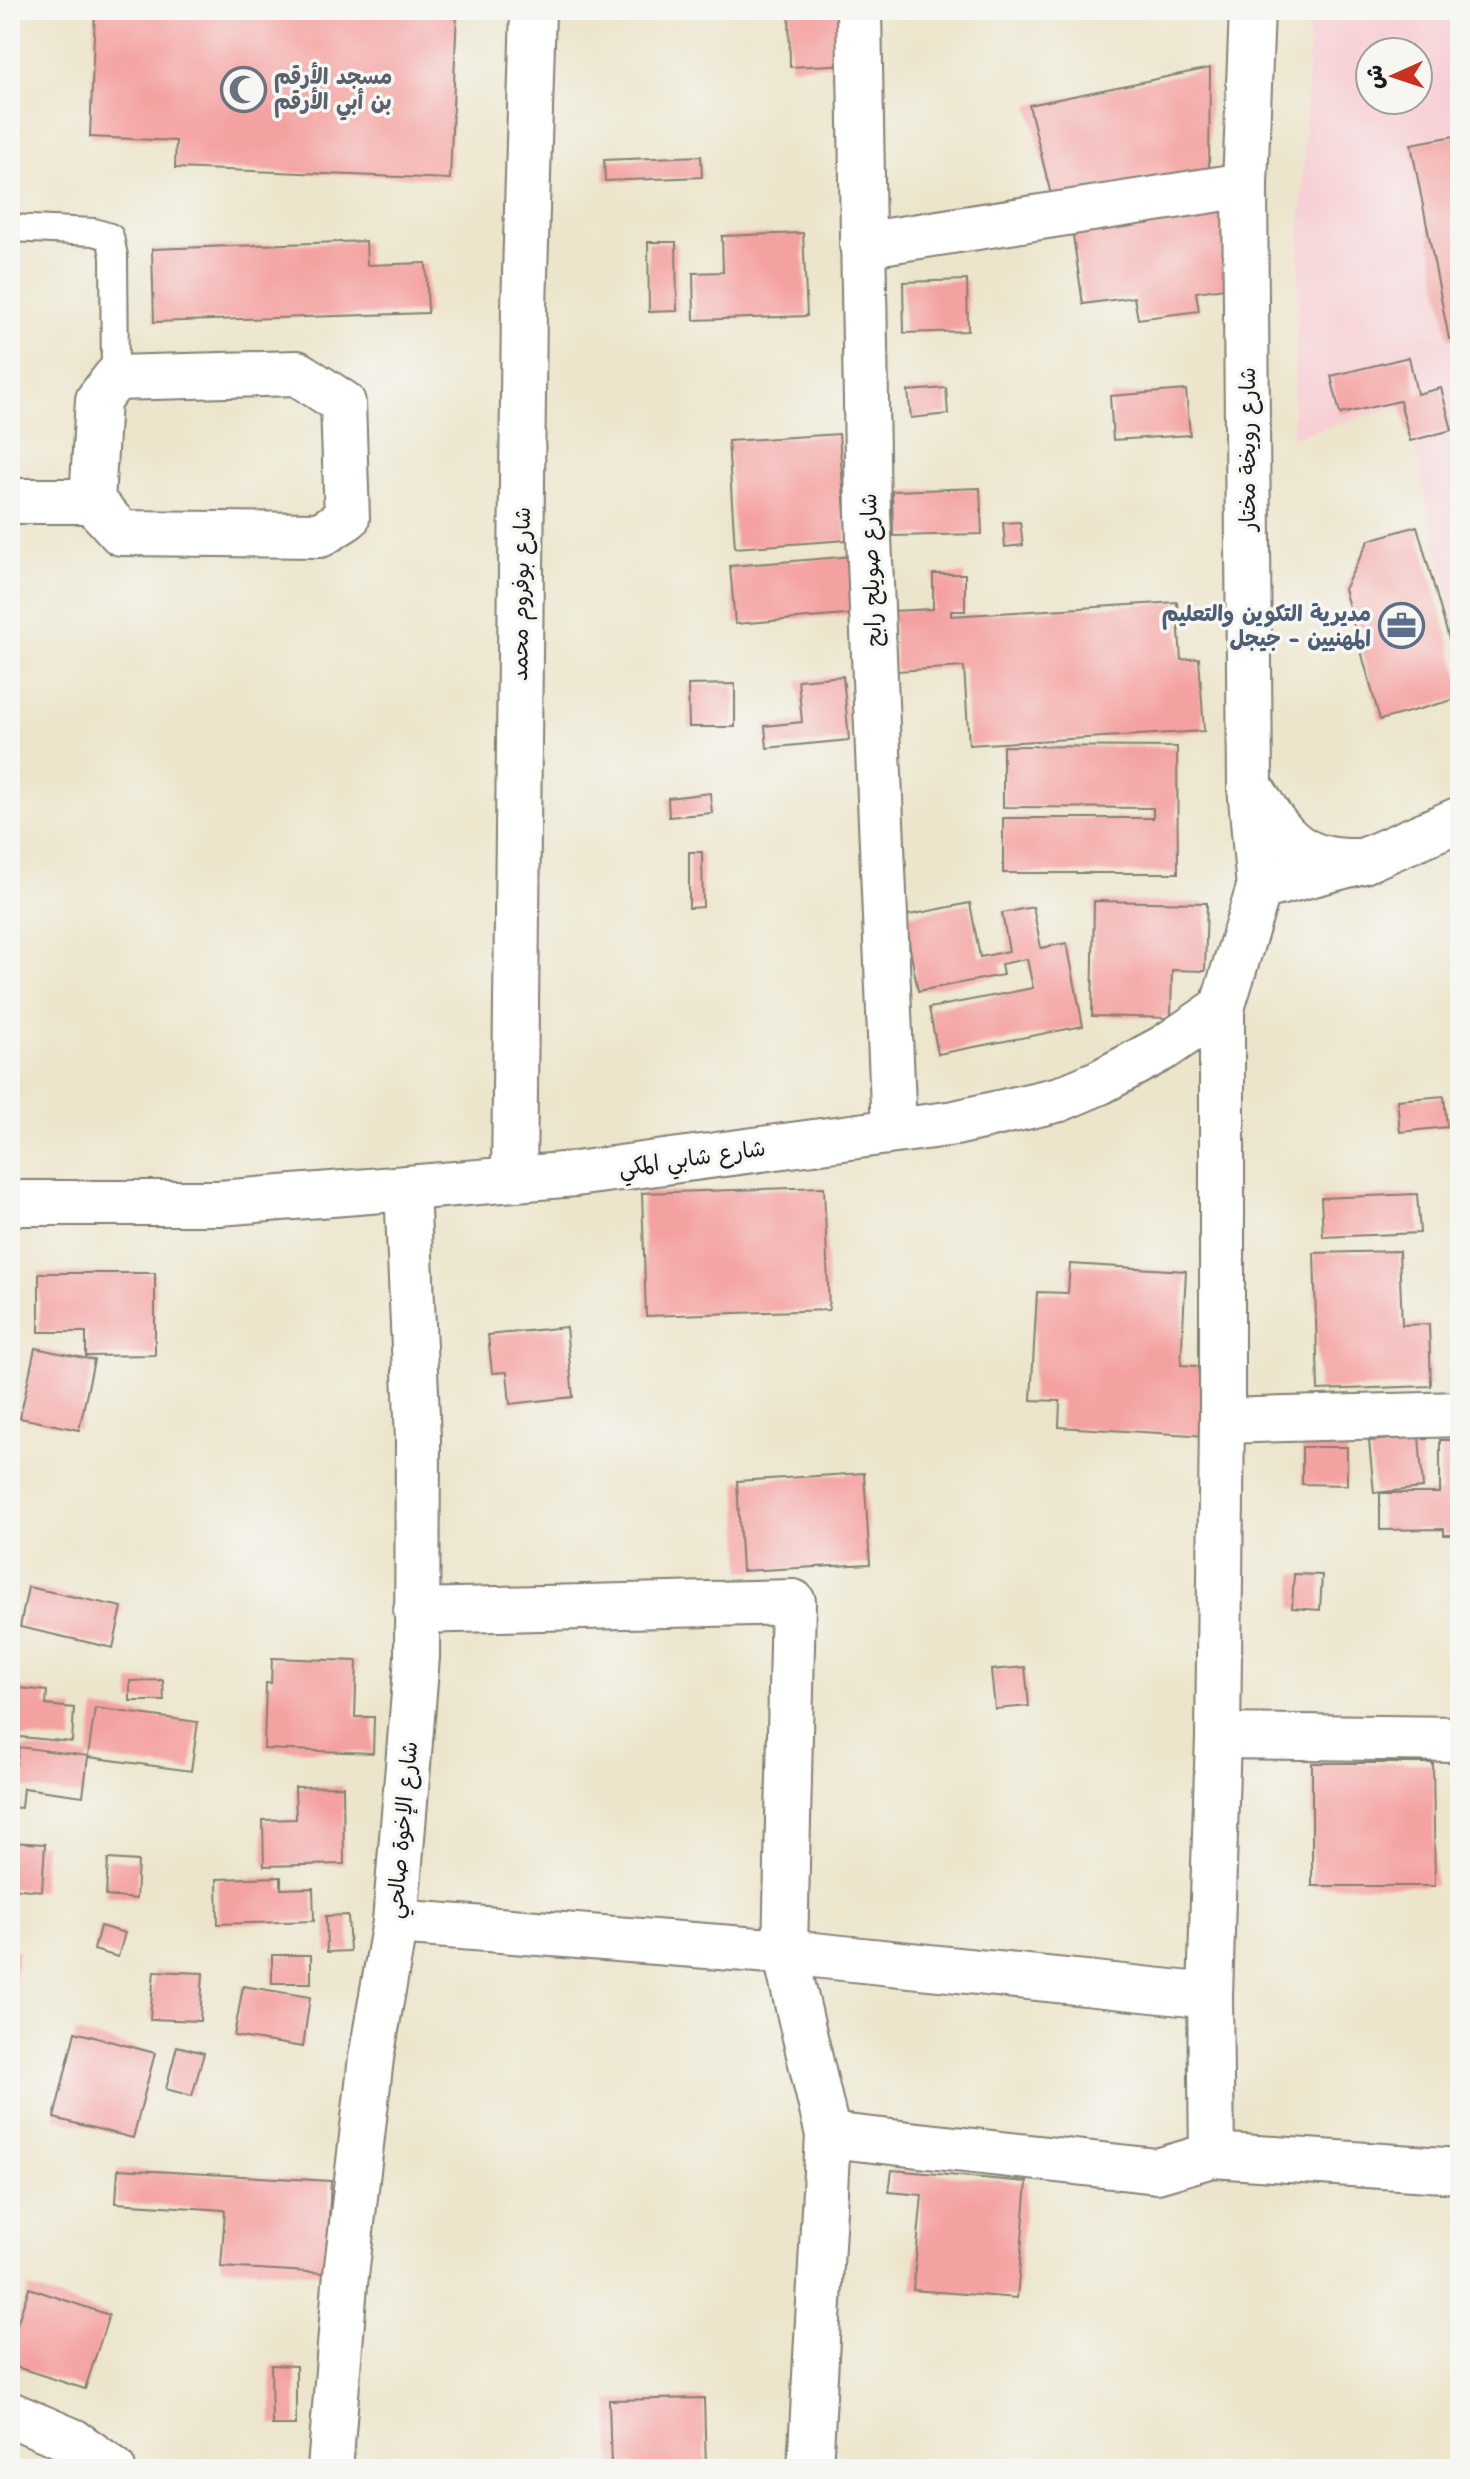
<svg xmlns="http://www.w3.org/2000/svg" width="1470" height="2479" viewBox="0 0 1470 2479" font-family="'Shantell Sans','Playpen Sans Arabic',sans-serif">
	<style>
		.built { fill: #f7cfd4; fill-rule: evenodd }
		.building { fill: #f4a2a1 }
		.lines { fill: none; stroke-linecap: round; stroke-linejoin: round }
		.service-casing { stroke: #848074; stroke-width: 30 }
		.minor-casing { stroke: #848074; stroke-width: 48 }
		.secondary-casing { stroke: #848074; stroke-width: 48 }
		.service { stroke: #fff; stroke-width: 26 }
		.minor { stroke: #fff; stroke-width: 44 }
		.secondary { stroke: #fff; stroke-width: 44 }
		.labels { text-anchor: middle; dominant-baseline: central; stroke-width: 7; stroke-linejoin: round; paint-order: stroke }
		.worship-label { font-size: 22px; font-weight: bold; fill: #5b616d; stroke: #f6f6f2; text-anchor: start }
		.street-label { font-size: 22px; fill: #1c1c1c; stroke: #f6f6f2 }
		.service-label { font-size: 22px; font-weight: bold; fill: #4e5e75; stroke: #f6f6f2; text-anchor: end }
	</style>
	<rect width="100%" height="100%" fill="#f6f6f2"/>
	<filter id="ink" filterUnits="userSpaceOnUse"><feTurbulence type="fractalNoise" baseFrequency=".0125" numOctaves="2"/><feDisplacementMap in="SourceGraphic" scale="16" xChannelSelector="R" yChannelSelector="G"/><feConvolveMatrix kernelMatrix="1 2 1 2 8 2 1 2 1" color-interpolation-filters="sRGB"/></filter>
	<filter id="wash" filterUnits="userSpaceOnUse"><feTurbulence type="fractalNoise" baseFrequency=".006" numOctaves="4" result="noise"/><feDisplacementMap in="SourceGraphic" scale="32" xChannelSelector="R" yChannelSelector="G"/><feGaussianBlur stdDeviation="1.8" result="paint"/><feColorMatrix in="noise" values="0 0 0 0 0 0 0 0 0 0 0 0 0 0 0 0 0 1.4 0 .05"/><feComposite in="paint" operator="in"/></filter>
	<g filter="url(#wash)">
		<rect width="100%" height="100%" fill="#ece5cb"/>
		<path class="built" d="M 1310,10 L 1460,10 L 1460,650 L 1405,405 L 1292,437 ZM 1370,52 L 1418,52 L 1418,100 L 1370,100 Z"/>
		<g id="blocks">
			<g class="building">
				<path d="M 95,10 L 457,10 L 450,179 L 175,168 L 176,141 L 90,137 Z"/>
				<path d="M 789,10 L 850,10 L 851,64 L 790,67 Z"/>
				<path d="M 1210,68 L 1209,174 L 1053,203 L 1029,105 Z"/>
				<path d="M 1460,135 L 1460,337 L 1449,339 L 1411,144 Z"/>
				<path d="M 701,156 L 702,177 L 605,181 L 604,160 Z"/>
				<path d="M 1227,199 L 1239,286 L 1196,292 L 1199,311 L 1138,319 L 1134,297 L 1083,304 L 1071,222 Z"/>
				<path d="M 803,233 L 807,316 L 694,320 L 693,273 L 723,272 L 722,236 Z"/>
				<path d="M 366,241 L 367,265 L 426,263 L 428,313 L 154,322 L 152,249 Z"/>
				<path d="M 648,242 L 676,242 L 677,311 L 649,312 Z"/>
				<path d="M 967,280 L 968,331 L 904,333 L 903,282 Z"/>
				<path d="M 1409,357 L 1417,394 L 1441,388 L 1452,430 L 1410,441 L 1400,401 L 1340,414 L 1331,376 Z"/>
				<path d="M 946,388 L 948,414 L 911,418 L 908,391 Z"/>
				<path d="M 1186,390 L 1190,435 L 1113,440 L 1110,396 Z"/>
				<path d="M 839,434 L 847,540 L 735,548 L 728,441 Z"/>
				<path d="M 980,488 L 982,534 L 893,536 L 892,491 Z"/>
				<path d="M 1020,522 L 1023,545 L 1005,547 L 1003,523 Z"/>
				<path d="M 1417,526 L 1460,678 L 1460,698 L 1380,720 L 1344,589 L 1369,540 Z"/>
				<path d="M 853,556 L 858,614 L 735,624 L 730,566 Z"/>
				<path d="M 933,574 L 965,574 L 965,611 L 951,611 L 951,616 L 1177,602 L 1181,660 L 1199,658 L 1204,731 L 969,745 L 964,667 L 896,671 L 892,611 L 933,609 Z"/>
				<path d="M 843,676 L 849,740 L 767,748 L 765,726 L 802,722 L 798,680 Z"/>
				<path d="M 735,684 L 735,727 L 689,727 L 688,685 Z"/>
				<path d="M 1003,746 L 1177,747 L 1178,873 L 1003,873 L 1003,818 L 1153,818 L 1153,808 L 1003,807 Z"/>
				<path d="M 710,793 L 712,813 L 669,817 L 668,798 Z"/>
				<path d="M 689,852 L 702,852 L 703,907 L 689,908 Z"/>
				<path d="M 1094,901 L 1207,903 L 1205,971 L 1172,970 L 1171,1018 L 1092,1016 Z"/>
				<path d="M 970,903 L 980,957 L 1009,951 L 1002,913 L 1033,907 L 1041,948 L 1067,943 L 1083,1026 L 938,1054 L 929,1008 L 1033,988 L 1027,959 L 1001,964 L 1003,975 L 918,991 L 904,916 Z"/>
				<path d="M 1444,1096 L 1447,1127 L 1400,1132 L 1397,1100 Z"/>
				<path d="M 824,1187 L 829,1310 L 646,1316 L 642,1193 Z"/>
				<path d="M 1417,1194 L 1420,1233 L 1323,1237 L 1321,1198 Z"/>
				<path d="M 1399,1251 L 1402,1325 L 1429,1324 L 1431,1386 L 1318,1390 L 1314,1253 Z"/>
				<path d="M 1070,1264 L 1186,1271 L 1181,1365 L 1211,1367 L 1208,1436 L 1059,1427 L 1060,1401 L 1031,1400 L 1037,1292 L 1068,1293 Z"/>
				<path d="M 39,1273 L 155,1273 L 155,1355 L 86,1356 L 86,1332 L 39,1332 Z"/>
				<path d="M 566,1327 L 573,1397 L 510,1404 L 507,1372 L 492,1373 L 488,1335 Z"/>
				<path d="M 35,1348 L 94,1360 L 79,1430 L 20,1418 Z"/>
				<path d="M 1419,1436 L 1423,1488 L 1374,1493 L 1369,1441 Z"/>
				<path d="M 1440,1440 L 1460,1440 L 1460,1535 L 1444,1535 L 1444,1529 L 1380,1530 L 1380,1493 L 1440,1493 Z"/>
				<path d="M 1302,1447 L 1347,1447 L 1347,1485 L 1302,1484 Z"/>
				<path d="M 864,1473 L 870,1564 L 742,1571 L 737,1481 Z"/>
				<path d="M 1294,1574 L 1322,1575 L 1320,1610 L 1292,1608 Z"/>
				<path d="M 28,1587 L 122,1607 L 113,1648 L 20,1627 Z"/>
				<path d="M 272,1658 L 357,1661 L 355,1717 L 374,1717 L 373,1753 L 264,1749 L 266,1683 L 271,1683 Z"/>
				<path d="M 1025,1667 L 1029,1706 L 995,1709 L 991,1670 Z"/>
				<path d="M 163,1680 L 164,1701 L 130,1701 L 130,1681 Z"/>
				<path d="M 10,1687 L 47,1691 L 46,1705 L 74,1708 L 72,1742 L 10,1736 Z"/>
				<path d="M 95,1708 L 198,1722 L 191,1771 L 88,1757 L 83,1796 L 23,1788 L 21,1808 L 10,1807 L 10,1765 L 16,1765 L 19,1747 L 88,1756 Z"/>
				<path d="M 1312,1763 L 1433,1763 L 1435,1886 L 1312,1886 Z"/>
				<path d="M 343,1786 L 344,1864 L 264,1866 L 263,1820 L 296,1819 L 295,1787 Z"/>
				<path d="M 10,1842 L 45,1844 L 42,1891 L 10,1888 Z"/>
				<path d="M 108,1859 L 138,1861 L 136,1899 L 106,1896 Z"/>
				<path d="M 281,1877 L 281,1889 L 313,1888 L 314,1921 L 218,1924 L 217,1879 Z"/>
				<path d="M 348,1915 L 350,1951 L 327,1952 L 326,1916 Z"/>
				<path d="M 100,1926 L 125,1933 L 118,1957 L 94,1950 Z"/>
				<path d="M 10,1949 L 18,1950 L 12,1994 L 10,1994 Z"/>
				<rect x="272" y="1955" width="39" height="28"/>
				<path d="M 154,1971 L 203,1973 L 200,2021 L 150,2019 Z"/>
				<path d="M 243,1986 L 310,1997 L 303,2047 L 234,2036 Z"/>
				<path d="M 75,2032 L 155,2053 L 133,2138 L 54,2118 Z"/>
				<path d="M 177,2046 L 204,2053 L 192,2096 L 166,2089 Z"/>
				<path d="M 118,2169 L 331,2181 L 326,2273 L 221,2267 L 225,2210 L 116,2203 Z"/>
				<path d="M 892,2170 L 1027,2182 L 1017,2298 L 913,2290 L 922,2195 L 889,2192 Z"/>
				<path d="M 29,2288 L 109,2315 L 85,2389 L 10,2365 L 10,2346 Z"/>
				<path d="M 271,2365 L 296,2366 L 296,2425 L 272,2425 Z"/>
				<path d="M 704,2398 L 706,2469 L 611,2469 L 609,2400 Z"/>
			</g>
		</g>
	</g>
	<g filter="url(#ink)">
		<use href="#blocks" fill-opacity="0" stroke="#848074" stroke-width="2"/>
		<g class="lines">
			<defs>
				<path id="service" d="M 10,228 L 94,232 L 110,237 L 114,256 L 115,378"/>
				<g id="minor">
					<path d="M 859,10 L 868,513 L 894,1130"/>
					<path d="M 862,245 L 1245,185"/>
					<path d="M 10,501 L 92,501 L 121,533 L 320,535 L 347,518 L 343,403 L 297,373 L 115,378 L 98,400 L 92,501"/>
					<path d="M 1250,786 C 1283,838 1296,863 1363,861"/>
					<path d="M 514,1179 L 524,308 L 533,10"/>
					<path d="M 1222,1421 L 1460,1414"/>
					<path d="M 416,1611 L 793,1602 L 785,1952 L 828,2135 L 810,2469"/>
					<path d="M 1218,1736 L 1460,1739"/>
					<path d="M 395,1922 L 785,1952 L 1210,1996"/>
					<path d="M 828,2135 L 1157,2171 L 1212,2155 L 1460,2171"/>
					<path d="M 1212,2155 L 1210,1996 L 1218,1736 L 1222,1421 L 1222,1008"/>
					<path d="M 10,2414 L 73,2441 L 113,2469"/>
					<path d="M 330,2469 L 345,2284 L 371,2058 L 395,1922 L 417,1657 L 418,1439 L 407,1188"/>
				</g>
				<g id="secondary">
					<path d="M 1259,888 L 1363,861 L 1460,819"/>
					<path d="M 10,1203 L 219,1203 L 407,1188 L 575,1174 L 955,1123 L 1060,1099 L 1100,1082 L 1165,1047 L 1222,1008 L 1259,888 L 1250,786 L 1245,185 L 1252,10"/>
				</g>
			</defs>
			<use href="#service" class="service-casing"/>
			<use href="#minor" class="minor-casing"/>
			<use href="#secondary" class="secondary-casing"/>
			<use href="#service" class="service"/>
			<use href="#minor" class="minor"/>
			<use href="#secondary" class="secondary"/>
		</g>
	</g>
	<defs>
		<symbol id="mosque-ring" viewBox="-11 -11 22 22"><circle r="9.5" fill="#f6f6f2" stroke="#6b7280" stroke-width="1.5"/><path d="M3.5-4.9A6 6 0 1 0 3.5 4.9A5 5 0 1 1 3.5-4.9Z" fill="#6b7280"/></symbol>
		<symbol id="office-ring" viewBox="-11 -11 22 22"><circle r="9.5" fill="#f6f6f2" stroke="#5c6f8a" stroke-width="1.5"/><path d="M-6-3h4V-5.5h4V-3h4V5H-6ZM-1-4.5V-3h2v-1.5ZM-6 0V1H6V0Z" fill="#5c6f8a"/></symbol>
	</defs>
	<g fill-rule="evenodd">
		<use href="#mosque-ring" x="218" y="64" width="51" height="51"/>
		<use href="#office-ring" x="1376" y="600" width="51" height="51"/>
	</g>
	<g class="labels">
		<g class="worship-label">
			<text x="274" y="76">مسجد الأرقم<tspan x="274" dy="25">بن أبي الأرقم</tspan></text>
		</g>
		<g class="street-label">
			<text transform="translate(1247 449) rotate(-90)">شارع رويخة مختار</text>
			<text transform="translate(871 570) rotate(-92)">شارع صويلح رابح</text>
			<text transform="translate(521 594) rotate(-89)">شارع بوفروم محمد</text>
			<text transform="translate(692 1158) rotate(-8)">شارع شابي المكي</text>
			<text transform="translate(402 1830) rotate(-85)">شارع الإخوة صالحي</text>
		</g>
		<g class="service-label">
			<text x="1371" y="613">مديرية التكوين والتعليم<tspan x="1371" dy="25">المهنيين - جيجل</tspan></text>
		</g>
	</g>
	<rect width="1470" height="2479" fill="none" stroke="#f6f6f2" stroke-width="40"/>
	<g transform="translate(1394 76) rotate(267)"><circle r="38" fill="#f6f6f2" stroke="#9f9f9c" stroke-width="2"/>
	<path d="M0-6L14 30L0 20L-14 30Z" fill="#c8321e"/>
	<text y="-12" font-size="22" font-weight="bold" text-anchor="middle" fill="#1c1c1c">ش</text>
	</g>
</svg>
